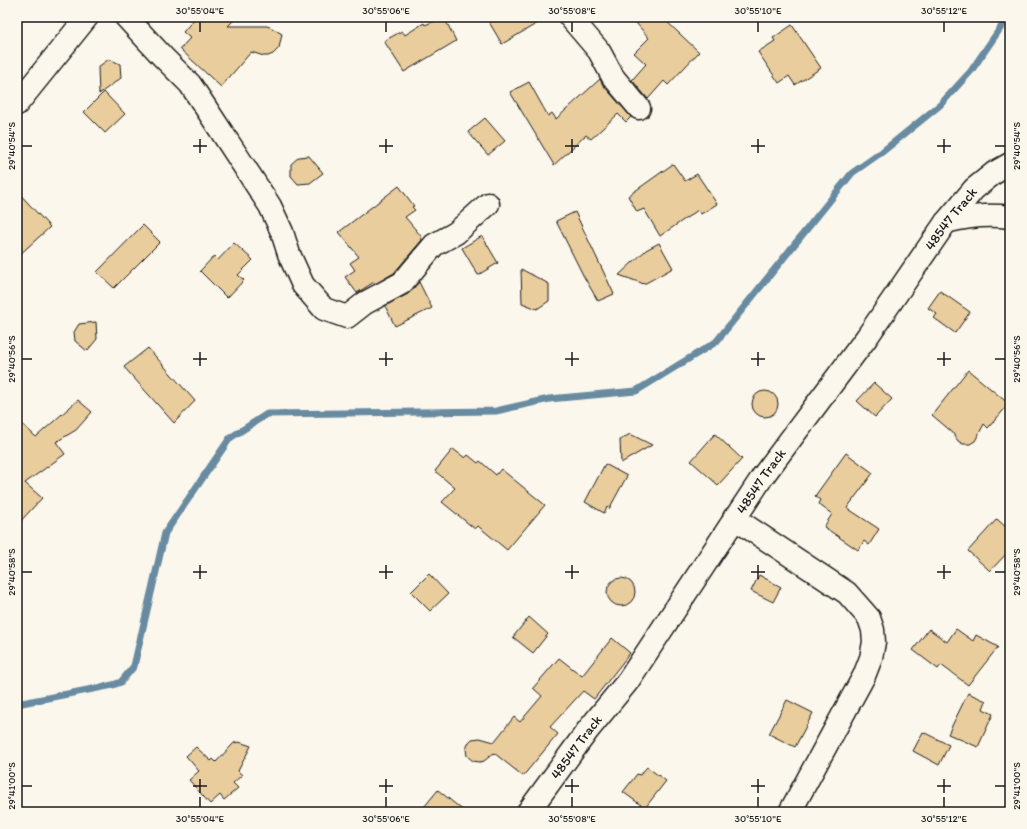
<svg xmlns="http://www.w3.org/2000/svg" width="1027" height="829" viewBox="0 0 1027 829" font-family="Itim,sans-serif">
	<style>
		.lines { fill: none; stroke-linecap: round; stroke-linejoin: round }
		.stream { stroke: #678ba1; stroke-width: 7 }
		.building { fill: #e9cd9d; stroke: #1c1c1c }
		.minor-casing { stroke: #1c1c1c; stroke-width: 25 }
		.minor { stroke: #fbf7ec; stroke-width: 22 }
		.ticks { fill: none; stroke: #1c1c1c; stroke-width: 1.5 }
		.labels { text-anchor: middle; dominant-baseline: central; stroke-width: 3; stroke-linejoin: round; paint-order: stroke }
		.street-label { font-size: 14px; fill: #1c1c1c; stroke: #fbf7ec }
		.neatline { fill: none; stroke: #1c1c1c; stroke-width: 1.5 }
		.ticks-label { font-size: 10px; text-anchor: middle; fill: #1c1c1c }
	</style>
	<rect width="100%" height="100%" fill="#fbf7ec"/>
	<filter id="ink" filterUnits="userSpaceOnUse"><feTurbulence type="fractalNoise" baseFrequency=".025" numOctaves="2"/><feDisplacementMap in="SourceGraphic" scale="8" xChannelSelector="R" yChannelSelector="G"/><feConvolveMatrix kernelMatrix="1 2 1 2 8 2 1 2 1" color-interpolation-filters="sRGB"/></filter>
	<g filter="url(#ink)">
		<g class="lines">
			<path class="stream" d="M 17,704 L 113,685 L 121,682 L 134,666 L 165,533 L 230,438 L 267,414 L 496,411 L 549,399 L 636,391 L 716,342 L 852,173 L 882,152 L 940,105 L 971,71 L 1008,17"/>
		</g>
		<g class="building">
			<path d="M 196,17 L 237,17 L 228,26 L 267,26 L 272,28 L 282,34 L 279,48 L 273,54 L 268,56 L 264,56 L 251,52 L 221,87 L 180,49 L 190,38 L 183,32 Z"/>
			<path d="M 444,17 L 456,41 L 404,72 L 384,41 L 402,31 L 405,35 L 424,23 L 425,25 Z"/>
			<path d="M 486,17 L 548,17 L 502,44 Z"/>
			<path d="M 631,17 L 662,17 L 699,52 L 668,85 L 664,81 L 648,99 L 632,80 L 646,64 L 634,53 L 649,38 Z"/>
			<path d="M 792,25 L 821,68 L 795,85 L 789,76 L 779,83 L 758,52 L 775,41 L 773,38 Z"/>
			<path d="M 109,59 L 120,64 L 121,78 L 99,94 L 98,67 Z"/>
			<path d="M 600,79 L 603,85 L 631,117 L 626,122 L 618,114 L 591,139 L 586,135 L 554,165 L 510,92 L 529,82 L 548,116 L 552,113 L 556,119 Z"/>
			<path d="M 104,92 L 125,114 L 105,133 L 84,112 Z"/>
			<path d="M 485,118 L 505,141 L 488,155 L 468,132 Z"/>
			<path d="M 309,156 L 323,173 L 310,183 L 298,184 L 291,176 L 291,164 L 299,157 Z"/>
			<path d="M 673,164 L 685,181 L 697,174 L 717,204 L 701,214 L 698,210 L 660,236 L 644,209 L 637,212 L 628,196 Z"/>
			<path d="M 399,186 L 414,206 L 412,207 L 415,210 L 405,217 L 421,236 L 422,240 L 394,273 L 375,284 L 374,282 L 357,293 L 345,277 L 355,270 L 350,263 L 359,257 L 339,232 Z"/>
			<path d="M 17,191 L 50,227 L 17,257 Z"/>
			<path d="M 575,212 L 614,294 L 598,301 L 583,275 L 556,221 Z"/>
			<path d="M 143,225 L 160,242 L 114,288 L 97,272 Z"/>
			<path d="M 482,236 L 498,263 L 478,275 L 462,248 Z"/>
			<path d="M 234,243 L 253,260 L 238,275 L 244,280 L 227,298 L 200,271 L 214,256 L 218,260 Z"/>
			<path d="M 659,243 L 673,268 L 644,284 L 619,275 L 646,250 Z"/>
			<path d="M 521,269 L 549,284 L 549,301 L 537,309 L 522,303 Z"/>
			<path d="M 419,282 L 432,308 L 395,326 L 385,306 L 408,294 Z"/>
			<path d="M 940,291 L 970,312 L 955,333 L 934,318 L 937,314 L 928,308 Z"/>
			<path d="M 96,322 L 97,339 L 87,351 L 75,341 L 74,332 L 79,324 Z"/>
			<path d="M 148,348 L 195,401 L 174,423 L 124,367 Z"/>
			<path d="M 968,370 L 1009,404 L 988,428 L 984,424 L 975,441 L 970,444 L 963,444 L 958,441 L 952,432 L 932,415 Z"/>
			<path d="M 874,383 L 892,399 L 875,417 L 857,401 Z"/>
			<circle cx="765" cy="404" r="13"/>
			<path d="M 78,400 L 92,412 L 76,430 L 56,442 L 65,454 L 25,483 L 42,498 L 17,525 L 17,419 L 36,437 Z"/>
			<path d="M 630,434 L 652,445 L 621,463 L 620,440 Z"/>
			<path d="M 715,434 L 742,459 L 718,485 L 691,461 Z"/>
			<path d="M 453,449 L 465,458 L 468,455 L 478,463 L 480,461 L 496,475 L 501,469 L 545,505 L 507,550 L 478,526 L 475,529 L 442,502 L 455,488 L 435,471 Z"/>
			<path d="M 846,453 L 873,473 L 847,508 L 879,529 L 869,545 L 864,541 L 858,550 L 824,527 L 832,514 L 818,504 L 820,500 L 815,496 Z"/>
			<path d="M 605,464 L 627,476 L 609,509 L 607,507 L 604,513 L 585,502 Z"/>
			<path d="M 997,519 L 1010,531 L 1010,550 L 990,571 L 968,551 Z"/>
			<path d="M 429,574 L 448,594 L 430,611 L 411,592 Z"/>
			<path d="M 759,575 L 781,587 L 773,602 L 751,591 Z"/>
			<circle cx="621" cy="592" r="14"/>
			<path d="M 529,617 L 548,634 L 533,653 L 513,637 Z"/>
			<path d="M 929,629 L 947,642 L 956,629 L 973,641 L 976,635 L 998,647 L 968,685 L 941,665 L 938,669 L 913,650 Z"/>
			<path d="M 612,638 L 630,653 L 594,699 L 583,691 L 550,727 L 558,734 L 523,776 L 494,753 L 484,761 L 480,762 L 473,761 L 467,756 L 466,749 L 469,742 L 472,739 L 480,738 L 494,742 L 514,717 L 520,722 L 542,696 L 533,688 L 559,658 L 582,676 Z"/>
			<path d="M 968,693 L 986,701 L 983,709 L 993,714 L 978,747 L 948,734 Z"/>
			<path d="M 787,700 L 813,713 L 795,747 L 769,734 Z"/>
			<path d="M 923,732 L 949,745 L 939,765 L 913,751 Z"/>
			<path d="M 239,742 L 251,746 L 238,771 L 242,775 L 233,783 L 238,788 L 224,800 L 220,795 L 210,804 L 189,780 L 199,771 L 186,756 L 196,747 L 211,761 L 213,759 L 216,762 L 234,743 Z"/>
			<path d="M 647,767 L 666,781 L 645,808 L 623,792 L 637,774 L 640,775 Z"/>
			<path d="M 438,790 L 465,812 L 420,812 Z"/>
		</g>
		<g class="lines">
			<defs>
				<g id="minor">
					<path d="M 126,17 L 163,57 L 190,84 L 204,105 L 270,206 L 282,232 L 289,254 L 303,285 L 324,309 L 347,317 L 365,303 L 402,283 L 434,245 L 456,233 L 488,204"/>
					<path d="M 570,17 L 599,51 L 613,77 L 639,108"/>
					<path d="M 17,104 L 87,17"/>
					<path d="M 946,222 C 968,216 988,214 1010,217"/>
					<path d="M 734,518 L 847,593 L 869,618 L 873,630 L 874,642 L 871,658 L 864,676 L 790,812"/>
					<path id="s1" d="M 528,812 L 588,730 L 628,681 L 763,476 L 867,337 L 946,222 L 974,189 L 994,173 L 1010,164"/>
				</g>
			</defs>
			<use href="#minor" class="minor-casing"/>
			<use href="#minor" class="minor"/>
		</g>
	</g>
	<path class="ticks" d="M 200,22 L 200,32M 386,22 L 386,32M 572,22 L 572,32M 758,22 L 758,32M 944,22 L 944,32M 200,139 L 200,153M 386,139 L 386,153M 572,139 L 572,153M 758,139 L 758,153M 944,139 L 944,153M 22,146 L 32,146M 193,146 L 207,146M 379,146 L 393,146M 565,146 L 579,146M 751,146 L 765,146M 937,146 L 951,146M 995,146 L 1005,146M 200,352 L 200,366M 386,352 L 386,366M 572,352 L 572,366M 758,352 L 758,366M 944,352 L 944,366M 22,359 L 32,359M 193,359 L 207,359M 379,359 L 393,359M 565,359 L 579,359M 751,359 L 765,359M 937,359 L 951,359M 995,359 L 1005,359M 200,565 L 200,579M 386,565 L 386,579M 572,565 L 572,579M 758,565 L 758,579M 944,565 L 944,579M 22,572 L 32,572M 193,572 L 207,572M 379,572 L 393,572M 565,572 L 579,572M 751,572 L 765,572M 937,572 L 951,572M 995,572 L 1005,572M 200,779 L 200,793M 386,779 L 386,793M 572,779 L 572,793M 758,779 L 758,793M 944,779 L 944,793M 22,786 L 32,786M 193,786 L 207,786M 379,786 L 393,786M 565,786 L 579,786M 751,786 L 765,786M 937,786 L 951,786M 995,786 L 1005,786M 200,797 L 200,807M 386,797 L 386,807M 572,797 L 572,807M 758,797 L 758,807M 944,797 L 944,807"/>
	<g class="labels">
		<g class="street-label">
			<text stroke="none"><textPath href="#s1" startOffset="729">48547 Track</textPath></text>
			<text stroke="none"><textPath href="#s1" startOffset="405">48547 Track</textPath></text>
			<text stroke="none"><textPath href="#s1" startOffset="81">48547 Track</textPath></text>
		</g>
	</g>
	<rect width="1027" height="829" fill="none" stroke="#fbf7ec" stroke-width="44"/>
	<rect x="22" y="22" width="983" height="785" class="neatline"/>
	<g class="ticks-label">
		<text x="200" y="14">30°55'04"E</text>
		<text x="386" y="14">30°55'06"E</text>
		<text x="572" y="14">30°55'08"E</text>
		<text x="758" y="14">30°55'10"E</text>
		<text x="944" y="14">30°55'12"E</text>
		<text transform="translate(11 146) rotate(-90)" y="4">29°40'54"S</text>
		<text transform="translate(1016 146) rotate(-90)" y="4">29°40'54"S</text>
		<text transform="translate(11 359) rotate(-90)" y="4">29°40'56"S</text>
		<text transform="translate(1016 359) rotate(-90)" y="4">29°40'56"S</text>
		<text transform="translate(11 572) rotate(-90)" y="4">29°40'58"S</text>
		<text transform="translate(1016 572) rotate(-90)" y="4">29°40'58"S</text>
		<text transform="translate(11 786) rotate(-90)" y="4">29°41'00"S</text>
		<text transform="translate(1016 786) rotate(-90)" y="4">29°41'00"S</text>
		<text x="200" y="822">30°55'04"E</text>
		<text x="386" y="822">30°55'06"E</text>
		<text x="572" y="822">30°55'08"E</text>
		<text x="758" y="822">30°55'10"E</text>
		<text x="944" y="822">30°55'12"E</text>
	</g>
</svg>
